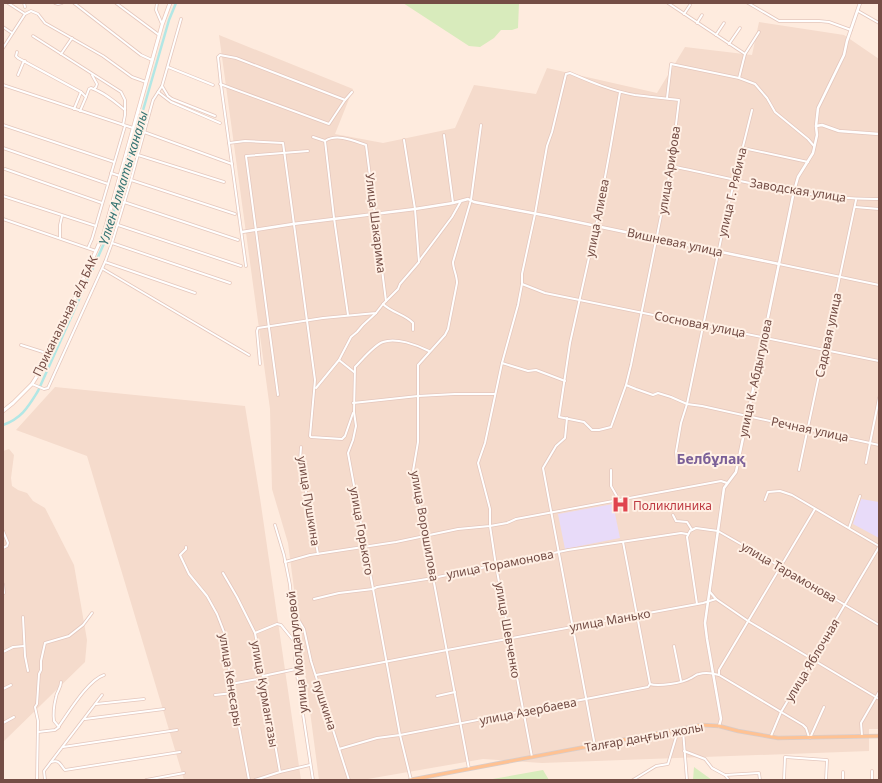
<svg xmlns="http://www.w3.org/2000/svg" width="882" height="783" viewBox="0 0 882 783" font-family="'Noto Sans',sans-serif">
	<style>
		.residential { fill: #f5dbcc }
		.education { fill: #e8dbf9 }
		.green { fill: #d8ebbc }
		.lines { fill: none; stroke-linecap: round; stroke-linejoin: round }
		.canal { stroke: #b2e7e5; stroke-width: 2.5 }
		.minor-casing { stroke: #e4c7bd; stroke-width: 3.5 }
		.tertiary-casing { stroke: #e4c7bd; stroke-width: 4 }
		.secondary-casing { stroke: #e9c6b9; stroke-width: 4.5 }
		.primary-casing { stroke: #d8cdcb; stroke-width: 4.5 }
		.minor { stroke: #fff; stroke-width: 2 }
		.tertiary { stroke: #fff; stroke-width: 2.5 }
		.secondary { stroke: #fff; stroke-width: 3 }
		.primary { stroke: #ffc293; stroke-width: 3 }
		.labels { text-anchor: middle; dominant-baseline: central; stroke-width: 4; stroke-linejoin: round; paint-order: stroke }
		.street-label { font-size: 12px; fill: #744d45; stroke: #fff0e5 }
		.health-label { font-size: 12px; fill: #be3a42; stroke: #fff0e5; text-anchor: start }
		.water-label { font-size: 13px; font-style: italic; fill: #357473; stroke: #fff0e5 }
		.quarter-label { font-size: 14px; font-weight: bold; fill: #7b6098; stroke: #fff0e5 }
	</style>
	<rect width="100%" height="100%" fill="#feebde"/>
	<g class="residential">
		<path d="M 759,22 L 844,35 L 879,59 L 879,729 L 869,729 L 869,751 L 542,763 L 483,759 L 362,780 L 319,780 L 288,543 L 272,489 L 270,409 L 219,35 L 353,89 L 335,134 L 383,143 L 455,128 L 474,85 L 536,94 L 547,68 L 657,93 L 685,47 L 752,55 Z"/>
		<path d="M 55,387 L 245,406 L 260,498 L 301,780 L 184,780 L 87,456 L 16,430 Z"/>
		<path d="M 9,449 L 14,455 L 11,478 L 12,486 L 18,490 L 27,493 L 33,501 L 45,508 L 74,565 L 87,640 L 85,662 L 3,742 L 3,451 Z"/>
	</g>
	<g class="education">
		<path d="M 861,499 L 879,502 L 879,538 L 853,524 Z"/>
		<path d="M 613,504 L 620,538 L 565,549 L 558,514 Z"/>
	</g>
	<g class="green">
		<path d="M 403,3 L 519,3 L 518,28 L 512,30 L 501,30 L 494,38 L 480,47 L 469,46 Z"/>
		<path d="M 694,767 L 712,780 L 693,780 Z"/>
		<path d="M 543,770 L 549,780 L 487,780 Z"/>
	</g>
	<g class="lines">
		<path class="canal" d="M 3,425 C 22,418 28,407 38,391 L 106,239 L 169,20 L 176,3"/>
		<defs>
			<g id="minor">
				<path d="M 8,3 L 25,14"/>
				<path d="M 24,3 L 25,7"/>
				<path d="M 55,3 L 58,4 L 62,3"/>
				<path d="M 74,3 L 141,55 L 152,60"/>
				<path d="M 116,3 L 159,35"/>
				<path d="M 157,3 L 156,10 L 162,24"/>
				<path d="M 668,3 L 745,54 L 739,78"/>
				<path d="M 748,3 L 779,21 L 819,21 L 829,22 L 851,30"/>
				<path d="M 858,11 L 879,23"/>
				<path d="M 684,14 L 690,5"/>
				<path d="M 697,23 L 702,15"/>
				<path d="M 3,27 L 12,33"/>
				<path d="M 716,35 L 724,23"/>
				<path d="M 33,36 L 121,92 L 125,100 L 125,110"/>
				<path d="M 729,44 L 740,28"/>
				<path d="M 3,48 L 25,14 L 31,11 L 38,14 L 45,23 L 103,56 L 132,77 L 146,82"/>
				<path d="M 17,52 L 16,56 L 18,58 L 81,92 L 86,97 L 80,111"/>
				<path d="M 61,54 L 72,38"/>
				<path d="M 745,54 L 759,32"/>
				<path d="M 168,67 L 213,85"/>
				<path d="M 18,75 L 23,63 L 25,61"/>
				<path d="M 92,75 L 97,84 L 96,87 L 94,89"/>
				<path d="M 220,84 L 329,124 L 345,100 L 352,92"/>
				<path d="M 3,85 L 133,128"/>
				<path d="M 162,86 L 168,96 L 172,99 L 215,116"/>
				<path d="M 158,92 L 171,102 L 220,123"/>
				<path d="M 86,97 L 89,89 L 91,88 C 104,92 115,102 125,110 L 125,115 L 123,125"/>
				<path d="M 667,98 L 671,64 L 739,78 L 755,84 L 767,98 L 775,112 L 808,139 L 814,146"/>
				<path d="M 74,109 L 81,92"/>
				<path d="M 3,125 L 114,162"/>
				<path d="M 144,132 L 232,164"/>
				<path d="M 444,135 L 453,203"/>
				<path d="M 313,137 L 325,141"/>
				<path d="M 404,140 L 415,209 L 419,262 L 400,284 L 398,289 L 383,304 C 392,313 405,314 413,323 L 413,330"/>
				<path d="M 229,143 L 245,141 L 283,143 L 315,380 L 310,436 L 311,437 L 342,439 L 345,436 L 353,413"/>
				<path d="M 3,148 L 108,184"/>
				<path d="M 743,148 L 808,162"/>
				<path d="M 138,155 L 224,182"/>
				<path d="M 671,166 C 739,180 809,200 879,199"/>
				<path d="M 5,169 L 102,203"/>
				<path d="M 111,173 L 120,176"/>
				<path d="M 131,180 L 235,214"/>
				<path d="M 3,196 L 96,226"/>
				<path d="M 124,202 L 238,240"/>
				<path d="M 855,207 L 879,209"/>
				<path d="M 3,219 L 96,251"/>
				<path d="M 118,225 L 241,266"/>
				<path d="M 60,238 L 60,225 L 62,216"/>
				<path d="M 112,243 L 230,283"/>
				<path d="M 88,248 L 92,239 L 125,126"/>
				<path d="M 419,261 L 452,217 L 461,201"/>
				<path d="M 105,262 L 195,293"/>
				<path d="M 779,264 L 879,285"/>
				<path d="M 246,266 L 221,85 L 218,57 L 220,55 L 236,58 L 345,100"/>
				<path d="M 103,269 L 249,355"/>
				<path d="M 522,284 L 545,293 L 879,361"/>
				<path d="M 348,315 L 334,218 L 325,141 C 337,133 354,141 366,145 L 386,301"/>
				<path d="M 21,345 L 43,352 L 49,355"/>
				<path d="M 339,360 L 354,372"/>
				<path d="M 502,363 L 528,371 L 536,370 L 565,381"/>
				<path d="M 260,364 L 257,331 L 258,328 L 323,318 L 376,313 L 383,304"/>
				<path d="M 32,384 L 44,389 L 48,388 L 105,262 L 112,243 L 131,180 L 153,100 L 162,86 L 181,19"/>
				<path d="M 626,385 L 636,389 L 653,395 L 658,393 L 671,397 L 687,404 L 702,406 L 879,445"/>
				<path d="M 316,388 L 339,360 L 351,337 L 357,332 L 363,325 L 376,313"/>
				<path d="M 278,395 L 246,156 L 308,151"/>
				<path d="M 353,403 L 418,396 L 455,394 L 495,394"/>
				<path d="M 567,418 L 565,438 L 556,446 L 543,468 L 595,746"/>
				<path d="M 301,447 L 300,461 L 318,554"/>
				<path d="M 677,462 L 676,452 L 681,423 L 687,404 L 726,215 L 752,110"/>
				<path d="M 866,463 L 879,398"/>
				<path d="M 611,470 L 611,486 L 619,500"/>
				<path d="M 799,470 L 856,200"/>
				<path d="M 765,500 L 768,492 L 780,491 L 792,495 L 879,546"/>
				<path d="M 673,515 L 676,521 L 687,522 L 692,530"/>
				<path d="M 275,525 L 284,555 L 290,585 L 296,668 L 313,780"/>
				<path d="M 849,528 L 860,496"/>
				<path d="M 3,531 L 8,543 L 7,546 L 3,548"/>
				<path d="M 623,542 L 650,684"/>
				<path d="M 186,547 L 186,549 L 180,555 L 189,574 L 207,596 L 217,614 L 224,632 L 231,684 L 249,780"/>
				<path d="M 285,562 L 310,555 L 396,542 L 458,529 L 490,526 L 507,523 L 516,519 L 721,481 L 727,483"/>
				<path d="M 223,573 L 237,597 L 255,633 L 280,772 L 255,780"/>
				<path d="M 3,584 L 4,593"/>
				<path d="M 710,592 L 716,599"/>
				<path d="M 314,599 L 339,593 L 373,589 L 377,587 L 433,578 L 568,550 L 681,533 L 687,534"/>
				<path d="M 697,604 L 687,537 L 690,531 L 696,528 L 718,531 L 781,567 L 879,625"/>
				<path d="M 292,609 L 304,629 L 311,661 L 349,780"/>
				<path d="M 23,617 L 25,656 L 28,671"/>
				<path d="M 255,633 L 277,624 L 281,625 L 294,641"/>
				<path d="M 674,646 L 681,681"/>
				<path d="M 3,652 L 13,647 L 24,646"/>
				<path d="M 316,675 L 447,650 L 703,603 L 716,599 L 748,621 L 879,699"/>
				<path d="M 719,675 L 719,670 L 815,509"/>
				<path d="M 263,676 L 296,669"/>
				<path d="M 231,684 L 263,678"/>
				<path d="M 3,689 L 11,685"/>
				<path d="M 215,695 L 233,693"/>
				<path d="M 437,696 L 455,692"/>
				<path d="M 96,704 L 144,699"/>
				<path d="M 85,719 L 164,709"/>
				<path d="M 3,723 L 14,717"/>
				<path d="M 59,726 C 69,712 88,680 104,675"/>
				<path d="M 683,731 L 687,780"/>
				<path d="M 38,732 L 55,730 L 59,727 L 54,721 C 53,714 54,705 56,697 C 57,691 61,688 61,682"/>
				<path d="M 771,736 L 781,712 L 879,547"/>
				<path d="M 862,736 L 861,723 L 879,692"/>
				<path d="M 810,738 L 824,707"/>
				<path d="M 63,747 L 177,730"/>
				<path d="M 339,749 L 377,738 L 400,735 L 648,687 L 650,684 C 658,687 683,683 691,678 C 694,677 696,674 699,674 C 706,672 712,673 719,675 L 803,725 L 806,728 L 809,737"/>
				<path d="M 684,751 L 705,759 L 712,768 L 725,775 L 729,780"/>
				<path d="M 532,757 L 496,566 L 490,526 L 490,509 L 478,463 L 485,443 L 502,363 L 518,305 L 522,284 L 522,274 L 535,214 L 547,146 L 552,132 L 566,74 L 570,73 C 591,82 612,91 635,95 C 650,97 665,98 679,100 L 671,166 L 631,365 L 626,385 L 611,427 L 599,430 L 592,430 L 584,422 L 559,417 L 570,343 L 596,226 L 610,150 L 620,92"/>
				<path d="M 51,762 C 60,759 60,765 65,770 L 180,752"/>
				<path d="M 469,769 L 413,471 L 418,442 L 418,365 L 445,335 L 448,329 L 457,283 C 457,275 453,269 453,262 L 471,200 L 481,125"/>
				<path d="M 280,772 L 310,765"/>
				<path d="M 725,775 L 759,773 L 760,780"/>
				<path d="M 37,780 L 38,721 L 35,707 L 37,704 L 39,674 L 41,670 L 41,661 L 45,643 L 69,636 L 83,625 L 92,613"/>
				<path d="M 45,780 L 44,771 L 102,695"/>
				<path d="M 146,780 L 184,773"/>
				<path d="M 411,780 L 400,735 L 348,453 L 353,440 L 356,426 L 354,412 L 355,367 C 362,360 374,345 383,342 C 396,337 417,345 429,351"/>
				<path d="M 633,780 L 656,766 L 668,764 L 677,734 L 683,731"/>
				<path d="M 784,780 L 785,757 L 827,760 L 826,780"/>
				<path d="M 843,780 L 843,772"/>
				<path d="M 872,780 L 872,771"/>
			</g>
			<g id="tertiary">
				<path d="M 816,126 L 822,125 L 839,131 L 879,134"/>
				<path d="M 242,232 L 293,224 L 415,209 L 453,203 L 468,199 L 474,202 L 548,216 L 779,264"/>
				<path d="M 719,726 L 721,719 L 707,639 L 705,623 L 724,488 L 736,472 L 794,191 L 798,177 L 813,153 L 817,135 L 816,126 L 818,108 L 844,55 L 847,41 L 860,3"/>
			</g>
			<path id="secondary" d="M 3,411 L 13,403 L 32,384 L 46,362 L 104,233 L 162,25 L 170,3"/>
			<path id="primary" d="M 410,780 L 702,725 L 719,726 L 738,731 L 778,738 L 879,736"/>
		</defs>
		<use href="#minor" class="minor-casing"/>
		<use href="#tertiary" class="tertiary-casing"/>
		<use href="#secondary" class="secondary-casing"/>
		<use href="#primary" class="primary-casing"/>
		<use href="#minor" class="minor"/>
		<use href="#tertiary" class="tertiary"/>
		<use href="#secondary" class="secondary"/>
		<use href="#primary" class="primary"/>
	</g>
	<defs>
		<symbol id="hospital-bare" viewBox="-9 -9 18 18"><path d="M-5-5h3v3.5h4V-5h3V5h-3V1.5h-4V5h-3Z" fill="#e0444e" stroke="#fff0e5" stroke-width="2.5" paint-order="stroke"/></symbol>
	</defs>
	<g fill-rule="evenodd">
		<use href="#hospital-bare" x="608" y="492" width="25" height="25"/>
	</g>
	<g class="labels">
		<g class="street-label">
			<text transform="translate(669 170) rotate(-81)">улица Арифова</text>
			<text transform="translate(798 190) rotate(9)">Заводская улица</text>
			<text transform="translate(732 192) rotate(-77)">улица Г. Рябича</text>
			<text transform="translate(597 218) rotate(-79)">улица Алиева</text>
			<text transform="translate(376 223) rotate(83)">Улица Шакарима</text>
			<text transform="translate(675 242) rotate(12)">Вишневая улица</text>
			<text transform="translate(65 316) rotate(-64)">Приканальная а/д БАК</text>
			<text transform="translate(700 324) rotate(11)">Сосновая улица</text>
			<text transform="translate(828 335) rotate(-78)">Садовая улица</text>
			<text transform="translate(755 378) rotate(-78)">улица К. Абдыгулова</text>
			<text transform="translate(810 429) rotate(12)">Речная улица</text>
			<text transform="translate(309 501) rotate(81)">улица Пушкина</text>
			<text transform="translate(425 526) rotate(80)">улица Ворошилова</text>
			<text transform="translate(362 531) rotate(80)">улица Горького</text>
			<text transform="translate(500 564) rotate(-11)">улица Торамонова</text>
			<text transform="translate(789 572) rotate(30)">улица Тарамонова</text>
			<text transform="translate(610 620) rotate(-10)">улица Манько</text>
			<text transform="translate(508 630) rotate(80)">улица Шевченко</text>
			<text transform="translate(297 652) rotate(-96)">улица Молдагуловой</text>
			<text transform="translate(812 660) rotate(-59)">улица Яблочная</text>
			<text transform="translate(231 680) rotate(81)">улица Кенесары</text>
			<text transform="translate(265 694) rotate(80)">улица Курмангазы</text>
			<text transform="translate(325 705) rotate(72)">пушкина</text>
			<text transform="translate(528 711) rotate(-11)">улица Азербаева</text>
			<text transform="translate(644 737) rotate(-10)">Талғар даңғыл жолы</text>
		</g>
		<g class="health-label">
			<text x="633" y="505">Поликлиника</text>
		</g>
		<g class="water-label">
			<text transform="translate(123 178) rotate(-73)">Үлкен Алматы каналы</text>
		</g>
		<g class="quarter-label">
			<text x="711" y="458">Белбұлақ</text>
		</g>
	</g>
	<rect width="882" height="783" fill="none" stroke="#744d45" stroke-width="8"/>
</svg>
